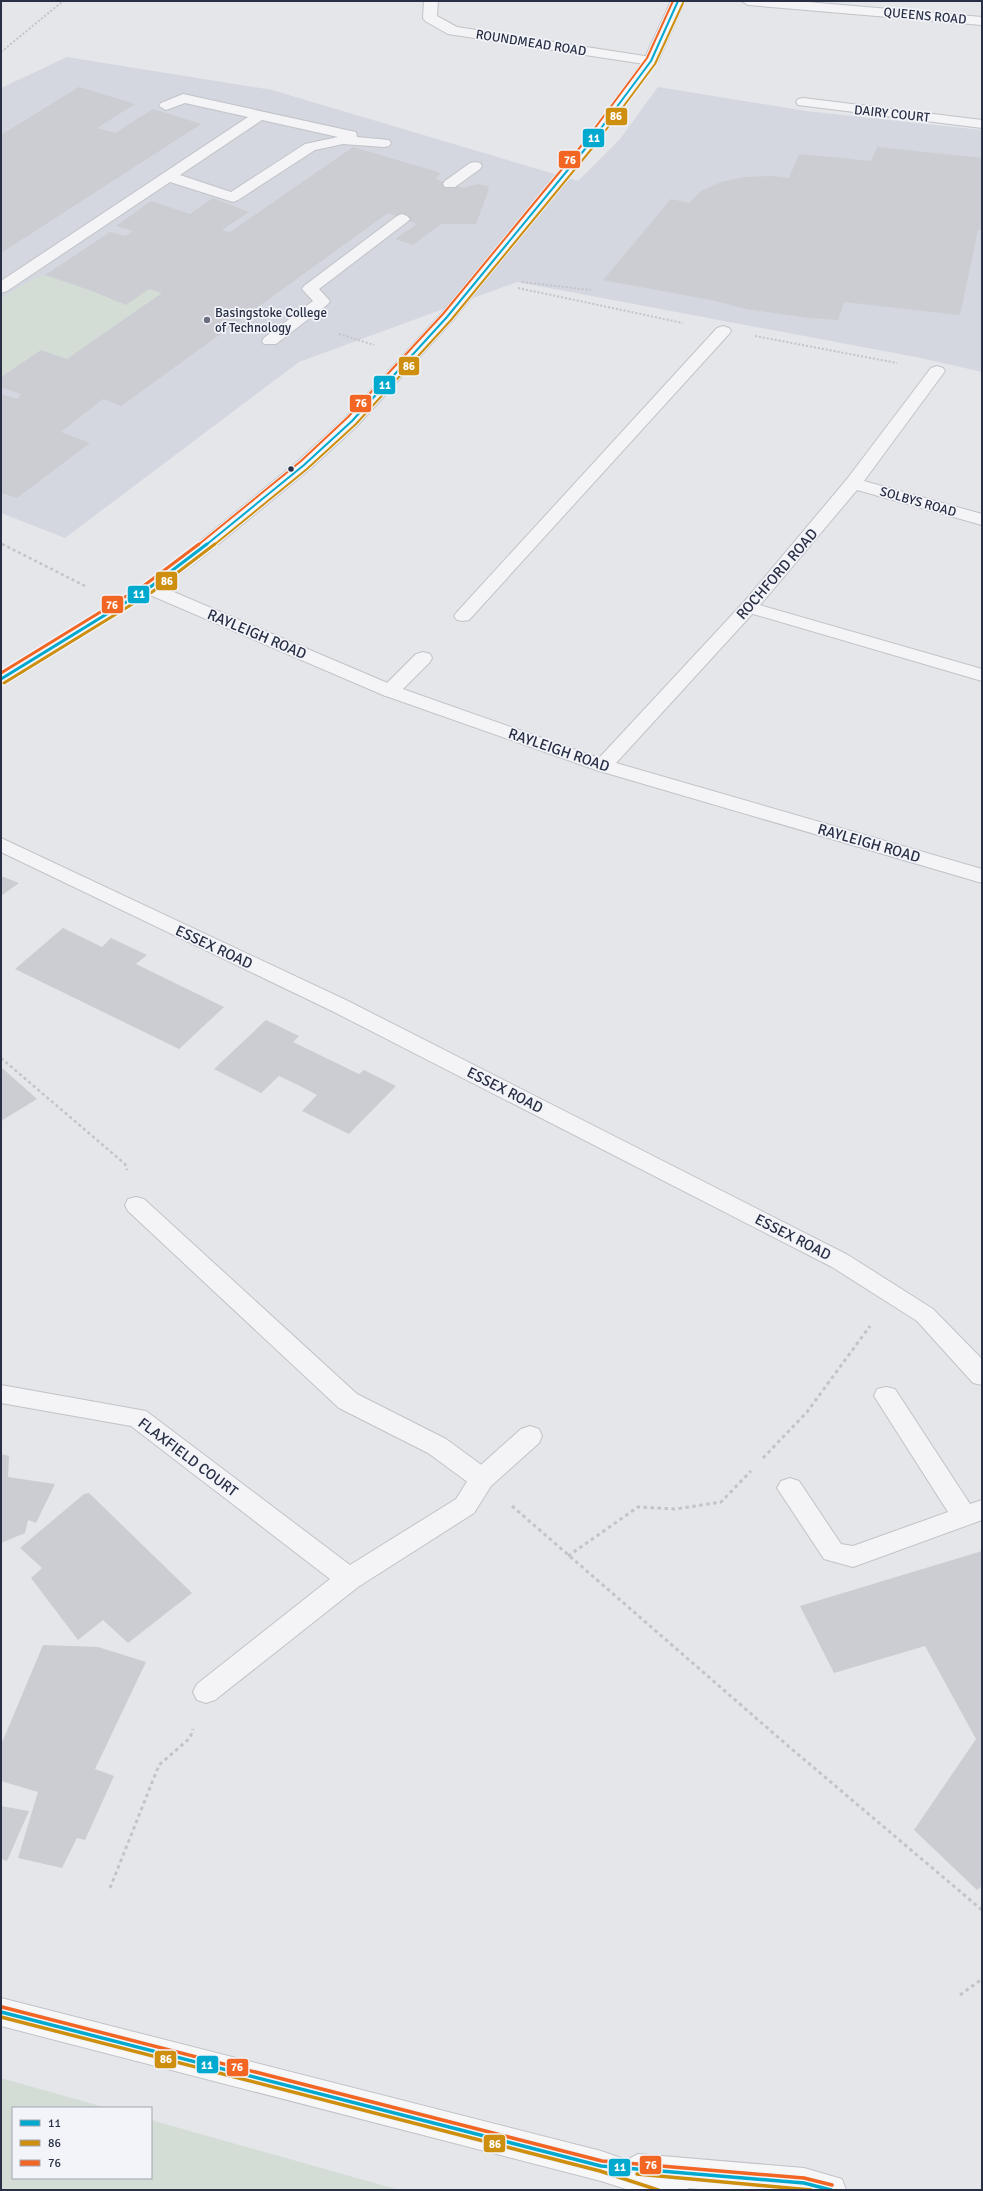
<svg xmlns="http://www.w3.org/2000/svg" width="983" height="2191" viewBox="0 0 983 2191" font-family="Signika,sans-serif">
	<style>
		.built { fill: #d4d7df }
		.green { fill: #d3ddd5 }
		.building { fill: #cbcdd2 }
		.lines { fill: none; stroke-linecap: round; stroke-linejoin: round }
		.lane-casing { stroke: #c1c3c8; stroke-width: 2 }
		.street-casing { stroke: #c1c3c8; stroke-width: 2 }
		.secondary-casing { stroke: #c1c3c8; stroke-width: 2 }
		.path-far2 { stroke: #c3c4c9; stroke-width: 2; stroke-dasharray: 2 2; stroke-linecap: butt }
		.path-far1 { stroke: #c3c4c9; stroke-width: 2.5; stroke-dasharray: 3 3; stroke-linecap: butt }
		.path { stroke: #c3c4c9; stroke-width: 3; stroke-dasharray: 3.5 3.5; stroke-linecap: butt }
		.lane { fill: #f4f4f6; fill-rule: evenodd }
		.street { fill: #f4f4f6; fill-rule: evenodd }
		.secondary { fill: #f7f7f8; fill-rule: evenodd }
		.bus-1-far2-casing { stroke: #f2f4f9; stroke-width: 4 }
		.bus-1-far1-casing { stroke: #f2f4f9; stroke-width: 6 }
		.bus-1-casing { stroke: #f2f4f9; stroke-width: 6 }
		.bus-2-far2-casing { stroke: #f2f4f9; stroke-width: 4 }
		.bus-2-far1-casing { stroke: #f2f4f9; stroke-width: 6 }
		.bus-2-casing { stroke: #f2f4f9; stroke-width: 6 }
		.bus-3-far2-casing { stroke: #f2f4f9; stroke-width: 4 }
		.bus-3-far1-casing { stroke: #f2f4f9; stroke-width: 6 }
		.bus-3-casing { stroke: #f2f4f9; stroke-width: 6 }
		.bus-1-far2 { stroke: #00a9ce; stroke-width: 2 }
		.bus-1-far1 { stroke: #00a9ce; stroke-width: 3 }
		.bus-1 { stroke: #00a9ce; stroke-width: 3.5 }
		.bus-2-far2 { stroke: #ce8e0e; stroke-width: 2 }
		.bus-2-far1 { stroke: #ce8e0e; stroke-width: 3 }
		.bus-2 { stroke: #ce8e0e; stroke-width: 3.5 }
		.bus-3-far2 { stroke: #f26522; stroke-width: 2 }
		.bus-3-far1 { stroke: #f26522; stroke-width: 3 }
		.bus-3 { stroke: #f26522; stroke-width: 3.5 }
		.poi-dot { fill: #6a6f7f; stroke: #f2f4f9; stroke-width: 1.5 }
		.bus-dot { fill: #292f45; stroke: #f2f4f9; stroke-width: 1.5 }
		.labels { text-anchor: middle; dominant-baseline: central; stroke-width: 3.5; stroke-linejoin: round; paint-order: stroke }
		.far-street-label { font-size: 13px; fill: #292f45; stroke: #f2f4f9 }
		.far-poi-label { font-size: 13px; fill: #292f45; stroke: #f2f4f9; text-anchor: start }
		.street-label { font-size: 15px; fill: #292f45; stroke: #f2f4f9 }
		.line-badge { stroke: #f2f4f9; stroke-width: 1.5 }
		.badge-label { font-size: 11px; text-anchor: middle; font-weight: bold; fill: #fff }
	</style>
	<rect width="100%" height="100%" fill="#e4e6ea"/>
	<path class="built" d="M 67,57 L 272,90 L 578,181 L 620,139 L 658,87 L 806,111 L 982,130 L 982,372 L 921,358 L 517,282 L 299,362 L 65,538 L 1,513 L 1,88 Z"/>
	<g class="green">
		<path d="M 45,275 L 92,291 L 126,305 L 149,289 L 162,293 L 67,359 L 1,377 L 1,298 L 37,277 Z"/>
		<path d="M 1,2078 L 107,2108 L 13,2108 L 13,2178 L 151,2178 L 151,2120 L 399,2190 L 1,2190 Z"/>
	</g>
	<g class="building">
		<path d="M 79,87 L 135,104 L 97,128 L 115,133 L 153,109 L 201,124 L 1,253 L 1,135 Z"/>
		<path d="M 353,147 L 441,173 L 435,179 L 463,188 L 477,184 L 487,186 L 489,189 L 476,224 L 441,224 L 413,245 L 395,239 L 417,224 L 388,213 L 121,406 L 103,399 L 61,432 L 90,443 L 17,498 L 1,493 L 1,394 L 18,399 L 21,394 L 1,387 L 1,377 L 41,350 L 67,359 L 162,293 L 149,289 L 126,305 L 92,291 L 45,275 L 110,232 L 126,236 L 133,231 L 116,226 L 151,201 L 190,214 L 213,198 L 249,212 L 222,230 L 230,232 Z"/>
		<path d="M 877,147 L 982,158 L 982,230 L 978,230 L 960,315 L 844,302 L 838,320 L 809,318 L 746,309 L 716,301 L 603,280 L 671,199 L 689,203 L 701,191 L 721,182 L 745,177 L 772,176 L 789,178 L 799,154 L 871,161 Z"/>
		<path d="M 1,876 L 19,883 L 1,896 Z"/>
		<path d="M 63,928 L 102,947 L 111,938 L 147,955 L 136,964 L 224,1007 L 179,1049 L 15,969 Z"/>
		<path d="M 266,1020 L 299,1036 L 293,1042 L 359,1074 L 364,1070 L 396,1086 L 349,1134 L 302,1111 L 317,1095 L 298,1085 L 279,1076 L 261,1093 L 214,1069 Z"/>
		<path d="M 1,1067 L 37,1099 L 1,1121 Z"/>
		<path d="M 1,1454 L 9,1456 L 8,1477 L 55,1484 L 36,1523 L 28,1520 L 25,1533 L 1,1543 Z"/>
		<path d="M 89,1493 L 192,1593 L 128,1643 L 103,1620 L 78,1640 L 31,1578 L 42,1568 L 20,1548 L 84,1494 Z"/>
		<path d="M 982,1551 L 982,1886 L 977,1890 L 914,1830 L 976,1739 L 925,1646 L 834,1673 L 800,1606 Z"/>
		<path d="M 43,1645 L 98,1647 L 146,1662 L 95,1769 L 114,1776 L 85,1840 L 77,1838 L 62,1868 L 18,1858 L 38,1792 L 1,1781 L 1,1745 Z"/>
		<path d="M 1,1806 L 29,1811 L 7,1861 L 1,1859 Z"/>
	</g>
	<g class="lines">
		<defs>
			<g id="lane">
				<path d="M 183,94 L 351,131 L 356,132 L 357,137 L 389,140 L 391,143 L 389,146 L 384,147 L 343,144 L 315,150 L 238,200 L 233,202 L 170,182 L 7,291 L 1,293 L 1,281 L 248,117 L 185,103 L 166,110 L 159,106 L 161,103 ZM 262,120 L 338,137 L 305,144 L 231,192 L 180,175 Z"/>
				<path d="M 803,98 L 982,120 L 982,128 L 798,105 L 796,102 L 798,99 Z"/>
				<path d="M 475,162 L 480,163 L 482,166 L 480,169 L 455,187 L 445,187 L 443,184 L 445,181 L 470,163 Z"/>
				<path d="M 402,214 L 407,216 L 410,219 L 407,222 L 319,289 L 330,301 L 328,304 L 276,344 L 264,344 L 262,341 L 264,338 L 313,301 L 302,289 L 304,286 L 397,216 Z"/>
				<path d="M 723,326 L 729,328 L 731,331 L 729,334 L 469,620 L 463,621 L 457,620 L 454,616 L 457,612 L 717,328 Z"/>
				<path d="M 749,602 L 982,669 L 982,681 L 743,611 L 740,607 L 743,603 Z"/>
				<path d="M 423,652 L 430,654 L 432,658 L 430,662 L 397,695 L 390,697 L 383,695 L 381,691 L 383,687 L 416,654 Z"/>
				<path d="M 136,1197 L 144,1199 L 357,1394 L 446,1439 L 491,1472 L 494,1479 L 491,1486 L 482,1489 L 473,1486 L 428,1453 L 339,1408 L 128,1211 L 125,1205 L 128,1199 Z"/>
				<path d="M 886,1387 L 895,1389 L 970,1504 L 982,1500 L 982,1520 L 853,1567 L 824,1559 L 777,1488 L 781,1481 L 790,1478 L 799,1481 L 841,1544 L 853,1546 L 948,1512 L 874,1396 L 877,1389 Z"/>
			</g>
			<g id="street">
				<path d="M 424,1 L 438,1 L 437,16 L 457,27 L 651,57 L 658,61 L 651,65 L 448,34 L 425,21 L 423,18 Z"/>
				<path d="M 741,1 L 796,1 L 982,17 L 982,25 L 748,5 Z"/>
				<path d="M 937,366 L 943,368 L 945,371 L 864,481 L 982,514 L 982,525 L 857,490 L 755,611 L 616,763 L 982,869 L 982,883 L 596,770 L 383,695 L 143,592 L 140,588 L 143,584 L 149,583 L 155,584 L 397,687 L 599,758 L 743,603 L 847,479 L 931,368 Z"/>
				<path d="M 1,838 L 348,1001 L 848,1255 L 933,1309 L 982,1359 L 982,1385 L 973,1383 L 917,1321 L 832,1267 L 332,1011 L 1,852 Z"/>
				<path d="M 1,1385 L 146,1411 L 350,1565 L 456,1499 L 473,1472 L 521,1429 L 530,1426 L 539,1429 L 542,1436 L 539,1443 L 491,1486 L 474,1513 L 358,1587 L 215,1700 L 206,1703 L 197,1700 L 193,1692 L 197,1684 L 330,1579 L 131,1426 L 1,1403 Z"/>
			</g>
			<g id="secondary">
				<path d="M 671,1 L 685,1 L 658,61 L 595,146 L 453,320 L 358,425 L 310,469 L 204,556 L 155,592 L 8,683 L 1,685 L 1,671 L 143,584 L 192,548 L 298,461 L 346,417 L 441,314 L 585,140 L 644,60 Z"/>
				<path d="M 1,1998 L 601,2151 L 627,2160 L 638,2154 L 804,2168 L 842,2179 L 846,2190 L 712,2190 L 688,2188 L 689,2190 L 629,2190 L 601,2181 L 1,2026 Z"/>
			</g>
		</defs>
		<use href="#lane" class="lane-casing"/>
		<use href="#street" class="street-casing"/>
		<use href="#secondary" class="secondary-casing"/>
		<g class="path-far2">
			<path d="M 1,52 L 63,1"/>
			<path d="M 522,282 L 591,290"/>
			<path d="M 518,288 L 683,323"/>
			<path d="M 339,334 L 374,345"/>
			<path d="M 755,336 L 897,363"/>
			<path d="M 1,544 L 4,545"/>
		</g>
		<g class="path-far1">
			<path d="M 2,544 L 85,586"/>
			<path d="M 1,1058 L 125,1164 L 127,1170"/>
		</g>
		<g class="path">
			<path d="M 763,1458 L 807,1412 L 870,1326"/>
			<path d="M 512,1506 L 787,1745 L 982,1910"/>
			<path d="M 568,1556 L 638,1507 L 676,1509 L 721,1502 L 751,1471"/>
			<path d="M 110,1888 L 159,1765 L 190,1738 L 193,1729"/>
			<path d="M 960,1995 L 982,1979"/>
		</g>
		<use href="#lane" class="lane"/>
		<use href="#street" class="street"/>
		<use href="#secondary" class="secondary"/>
		<defs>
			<path id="bus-1-far2" d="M 206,545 L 304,465 L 352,421 L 447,317 L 590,143 L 651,61 L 678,1"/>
			<path id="bus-1-far1" d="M 1,679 L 149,588 L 207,544"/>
			<path id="bus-1" d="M 1,2012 L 601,2166 L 804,2183 L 831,2190"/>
			<path id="bus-2-far2" d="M 214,545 L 307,469 L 356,424 L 451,320 L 594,146 L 655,64 L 683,3"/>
			<path id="bus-2-far1" d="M 4,683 L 152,592 L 215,544"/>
			<g id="bus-2">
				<path d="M 1,2017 L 600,2171 L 658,2190"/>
				<path d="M 637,2174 L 811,2190"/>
			</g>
			<path id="bus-3-far2" d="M 198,545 L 301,461 L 348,417 L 443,314 L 586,140 L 647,58 L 673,1"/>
			<path id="bus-3-far1" d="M 1,673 L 146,584 L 199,544"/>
			<path id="bus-3" d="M 2,2007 L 602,2161 L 804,2178 L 832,2185"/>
		</defs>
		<use href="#bus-1-far2" class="bus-1-far2-casing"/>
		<use href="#bus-1-far1" class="bus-1-far1-casing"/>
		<use href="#bus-1" class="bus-1-casing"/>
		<use href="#bus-2-far2" class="bus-2-far2-casing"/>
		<use href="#bus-2-far1" class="bus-2-far1-casing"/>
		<use href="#bus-2" class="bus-2-casing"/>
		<use href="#bus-3-far2" class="bus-3-far2-casing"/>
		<use href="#bus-3-far1" class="bus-3-far1-casing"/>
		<use href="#bus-3" class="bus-3-casing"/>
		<use href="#bus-1-far2" class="bus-1-far2"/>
		<use href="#bus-1-far1" class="bus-1-far1"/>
		<use href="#bus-1" class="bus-1"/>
		<use href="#bus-2-far2" class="bus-2-far2"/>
		<use href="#bus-2-far1" class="bus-2-far1"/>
		<use href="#bus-2" class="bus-2"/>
		<use href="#bus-3-far2" class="bus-3-far2"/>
		<use href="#bus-3-far1" class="bus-3-far1"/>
		<use href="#bus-3" class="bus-3"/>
	</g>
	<circle class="poi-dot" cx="207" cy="320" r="4"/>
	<circle class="bus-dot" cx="291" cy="469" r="3.5"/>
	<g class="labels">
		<g class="far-street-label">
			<text transform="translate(925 16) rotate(5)">QUEENS ROAD</text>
			<text transform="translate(531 43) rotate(9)">ROUNDMEAD ROAD</text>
			<text transform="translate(892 114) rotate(6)">DAIRY COURT</text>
			<text transform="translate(918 502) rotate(16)">SOLBYS ROAD</text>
		</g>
		<g class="far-poi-label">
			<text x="215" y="313">Basingstoke College<tspan x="215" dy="15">of Technology</tspan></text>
		</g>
		<g class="street-label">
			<text transform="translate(777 574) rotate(-49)">ROCHFORD ROAD</text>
			<text transform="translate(257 634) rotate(23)">RAYLEIGH ROAD</text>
			<text transform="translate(559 750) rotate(19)">RAYLEIGH ROAD</text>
			<text transform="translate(869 843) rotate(16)">RAYLEIGH ROAD</text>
			<text transform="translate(214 947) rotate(25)">ESSEX ROAD</text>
			<text transform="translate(505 1090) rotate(27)">ESSEX ROAD</text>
			<text transform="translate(793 1237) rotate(27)">ESSEX ROAD</text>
			<text transform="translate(188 1457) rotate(37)">FLAXFIELD COURT</text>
		</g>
	</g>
	<g class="line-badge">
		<rect x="605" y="107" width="23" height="19" rx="4" fill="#ce8e0e"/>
		<rect x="582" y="128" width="23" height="20" rx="4" fill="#00a9ce"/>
		<rect x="558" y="150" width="23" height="19" rx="4" fill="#f26522"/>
		<rect x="398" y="356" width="22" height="20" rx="4" fill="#ce8e0e"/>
		<rect x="373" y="375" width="23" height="20" rx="4" fill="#00a9ce"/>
		<rect x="349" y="394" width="23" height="19" rx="4" fill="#f26522"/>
		<rect x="155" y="571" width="23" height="20" rx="4" fill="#ce8e0e"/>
		<rect x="127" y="585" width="23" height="19" rx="4" fill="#00a9ce"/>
		<rect x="101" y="595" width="23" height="19" rx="4" fill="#f26522"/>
		<rect x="154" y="2050" width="23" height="19" rx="4" fill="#ce8e0e"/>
		<rect x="196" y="2055" width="23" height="19" rx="4" fill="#00a9ce"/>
		<rect x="226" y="2058" width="23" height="19" rx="4" fill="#f26522"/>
		<rect x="483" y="2134" width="23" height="19" rx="4" fill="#ce8e0e"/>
		<rect x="639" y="2155" width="23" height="20" rx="4" fill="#f26522"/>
		<rect x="608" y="2158" width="23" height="19" rx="4" fill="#00a9ce"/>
	</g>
	<g class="badge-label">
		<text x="616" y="120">86</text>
		<text x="594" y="142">11</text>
		<text x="570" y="164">76</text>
		<text x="409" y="370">86</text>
		<text x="385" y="389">11</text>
		<text x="361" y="407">76</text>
		<text x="167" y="585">86</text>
		<text x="139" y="598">11</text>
		<text x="112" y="609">76</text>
		<text x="166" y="2063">86</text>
		<text x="207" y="2069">11</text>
		<text x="237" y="2071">76</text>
		<text x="495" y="2148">86</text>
		<text x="651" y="2169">76</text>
		<text x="620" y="2171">11</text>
	</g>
	<rect width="983" height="2191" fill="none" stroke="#292f45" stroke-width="4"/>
	<rect x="12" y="2107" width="140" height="72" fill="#f2f4f9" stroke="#a2a5b1"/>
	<rect x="20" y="2120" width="20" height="6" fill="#00a9ce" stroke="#a2a5b1"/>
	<text x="48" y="2127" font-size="12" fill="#292f45">11</text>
	<rect x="20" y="2140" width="20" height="6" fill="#ce8e0e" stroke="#a2a5b1"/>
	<text x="48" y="2147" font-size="12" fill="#292f45">86</text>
	<rect x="20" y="2160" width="20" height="6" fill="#f26522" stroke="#a2a5b1"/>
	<text x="48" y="2167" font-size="12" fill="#292f45">76</text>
</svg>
